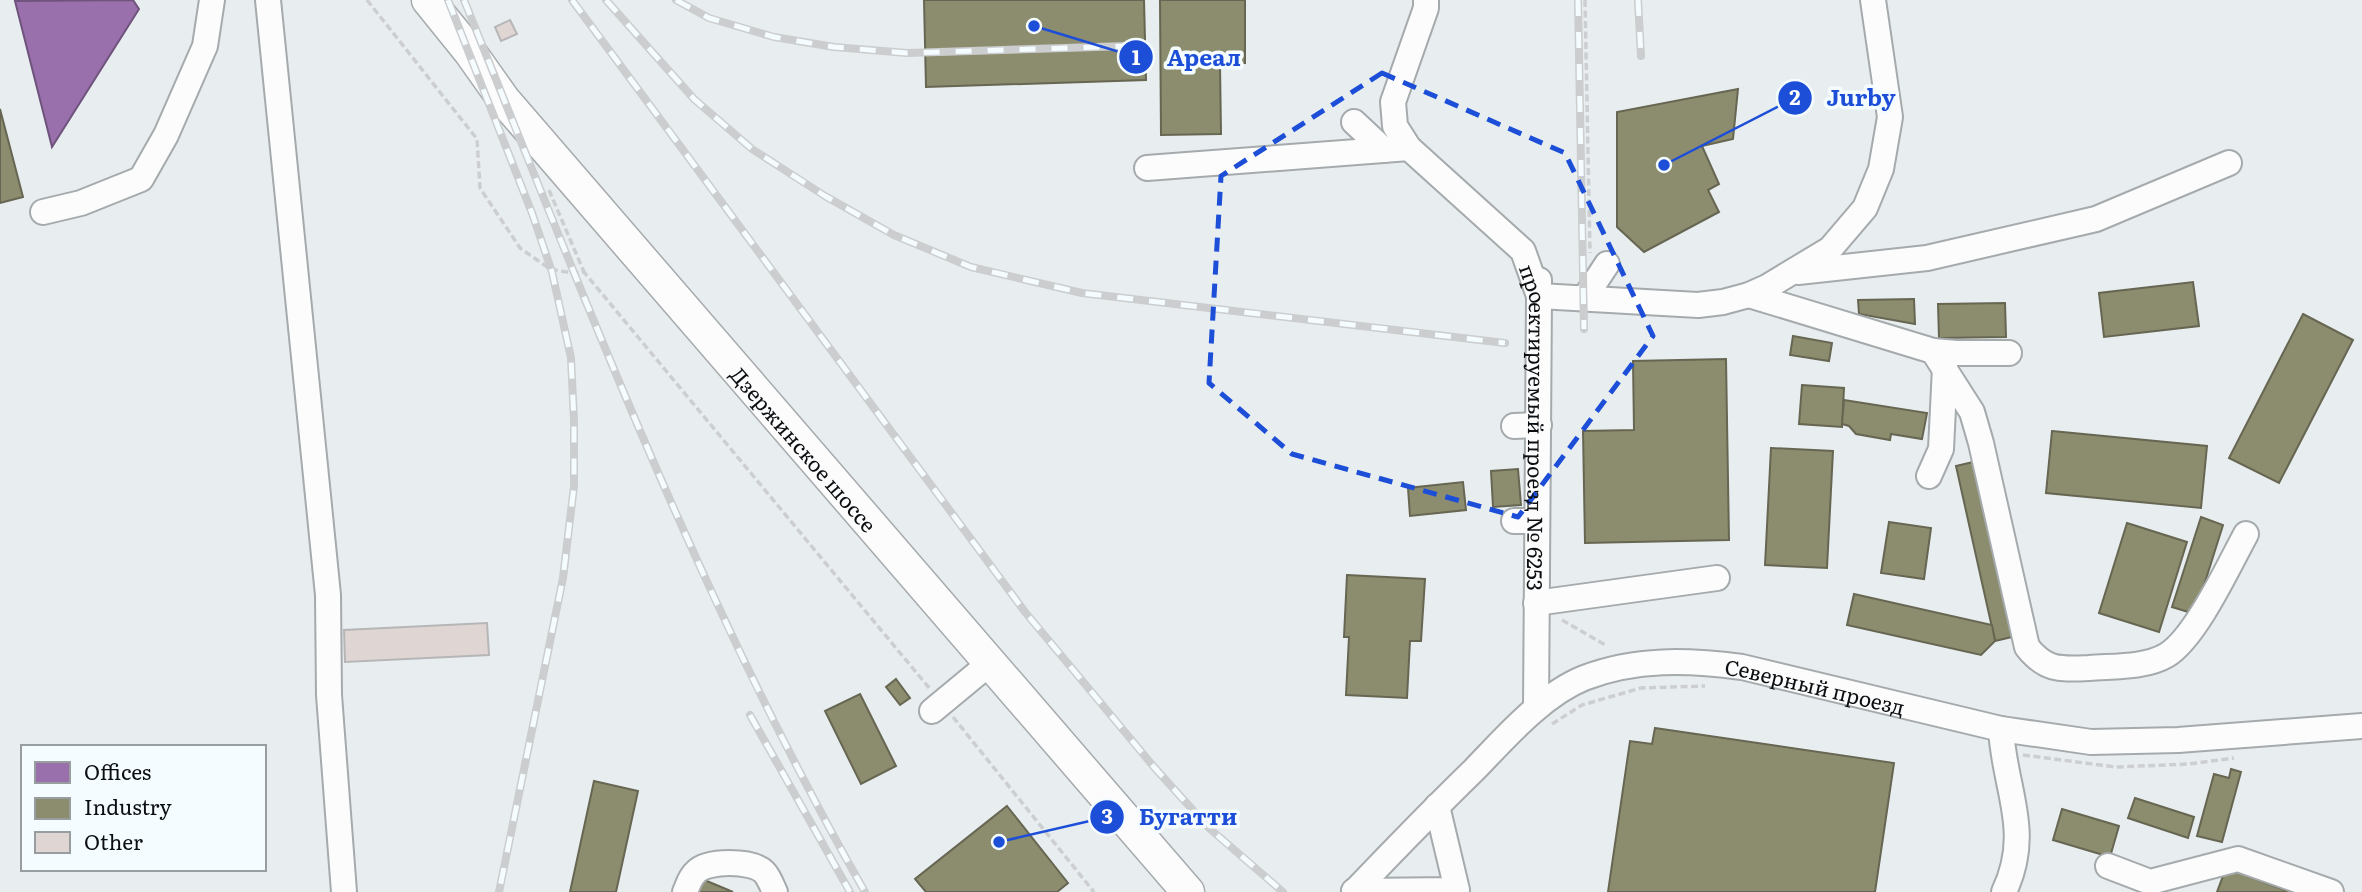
<svg xmlns="http://www.w3.org/2000/svg" width="2362" height="892" viewBox="0 0 2362 892" font-family="Literata,serif">
	<style>
		.offices { fill: #9970ab; stroke: #6f537d; stroke-width: 2 }
		.industry { fill: #8c8c6e; stroke: #666652; stroke-width: 2 }
		.building { fill: #dfd6d4; stroke: #b6b6b7; stroke-width: 2 }
		.lines { fill: none; stroke-linecap: round; stroke-linejoin: round }
		.minor-casing { stroke: #a5aaac; stroke-width: 28 }
		.major-casing { stroke: #a5aaac; stroke-width: 35 }
		.path { stroke: #cdced0; stroke-width: 3.5; stroke-dasharray: 7 3.5; stroke-linecap: butt }
		.minor { stroke: #fcfcfd; stroke-width: 24 }
		.major { stroke: #fcfcfd; stroke-width: 32 }
		.rail-casing { stroke: #cbcdce; stroke-width: 8 }
		.rail { stroke: #f5fcff; stroke-width: 5; stroke-dasharray: 16; stroke-linecap: butt }
		.marked { fill: none; stroke: #1d4ed8; stroke-width: 5; stroke-dasharray: 14 9; stroke-linejoin: round }
		.labels { text-anchor: middle; dominant-baseline: central; stroke-width: 7; stroke-linejoin: round; paint-order: stroke }
		.street-label { font-size: 21px; fill: #0c0f11; stroke: #f5fcff }
		.leader { fill: none; stroke: #1d4ed8; stroke-width: 2.5 }
		.callout-dot { fill: #1d4ed8; stroke: #f5fcff; stroke-width: 2.5 }
		.mark-label { font-size: 21px; text-anchor: middle; font-weight: bold; fill: #fff }
		.callout-label { font-size: 23px; text-anchor: middle; font-weight: bold; fill: #1d4ed8; stroke: #f5fcff; stroke-width: 7; stroke-linejoin: round; paint-order: stroke }
	</style>
	<rect width="100%" height="100%" fill="#e8eef0"/>
	<path class="offices" d="M 133,0 L 139,9 L 52,147 L 15,1 Z"/>
	<g class="industry">
		<path d="M 924,0 L 1144,0 L 1146,80 L 926,87 Z"/>
		<path d="M 1160,0 L 1245,0 L 1245,63 L 1220,64 L 1221,134 L 1161,135 Z"/>
		<path d="M 1738,89 L 1733,139 L 1702,146 L 1719,184 L 1708,190 L 1719,212 L 1644,252 L 1617,227 L 1617,112 Z"/>
		<path d="M 0,109 L 23,197 L 0,203 Z"/>
		<path d="M 2193,282 L 2199,326 L 2104,337 L 2099,293 Z"/>
		<path d="M 1914,299 L 1915,324 L 1859,314 L 1858,300 Z"/>
		<path d="M 2005,303 L 2006,337 L 1939,338 L 1938,304 Z"/>
		<path d="M 2303,314 L 2353,340 L 2279,483 L 2229,458 Z"/>
		<path d="M 1793,336 L 1832,343 L 1829,361 L 1790,355 Z"/>
		<path d="M 1726,359 L 1729,540 L 1585,543 L 1583,431 L 1634,430 L 1633,361 Z"/>
		<path d="M 1802,385 L 1844,388 L 1842,427 L 1799,424 Z"/>
		<path d="M 1844,400 L 1927,413 L 1922,439 L 1891,434 L 1890,440 L 1856,434 L 1849,426 L 1842,424 Z"/>
		<path d="M 2052,431 L 2207,446 L 2201,508 L 2046,493 Z"/>
		<path d="M 1771,448 L 1833,451 L 1827,568 L 1765,565 Z"/>
		<path d="M 1973,462 L 2012,637 L 1995,641 L 1956,466 Z"/>
		<path d="M 1518,469 L 1521,505 L 1493,507 L 1491,471 Z"/>
		<path d="M 1463,482 L 1466,510 L 1410,516 L 1408,488 Z"/>
		<path d="M 2201,517 L 2223,525 L 2195,614 L 2172,607 Z"/>
		<path d="M 1889,522 L 1931,528 L 1924,579 L 1881,573 Z"/>
		<path d="M 2127,523 L 2187,542 L 2159,632 L 2099,613 Z"/>
		<path d="M 1347,575 L 1425,579 L 1421,641 L 1410,641 L 1407,698 L 1346,695 L 1349,637 L 1344,637 Z"/>
		<path d="M 1854,594 L 1992,625 L 1995,641 L 1981,655 L 1847,625 Z"/>
		<path d="M 896,679 L 910,698 L 900,705 L 886,687 Z"/>
		<path d="M 860,694 L 896,766 L 861,784 L 825,711 Z"/>
		<path d="M 1655,728 L 1894,763 L 1875,892 L 1608,892 L 1630,741 L 1652,744 Z"/>
		<path d="M 2231,769 L 2241,772 L 2222,842 L 2197,836 L 2214,774 L 2229,778 Z"/>
		<path d="M 594,781 L 638,791 L 616,892 L 570,892 Z"/>
		<path d="M 2135,798 L 2194,817 L 2188,838 L 2128,818 Z"/>
		<path d="M 1007,806 L 1068,883 L 1057,892 L 926,892 L 915,879 Z"/>
		<path d="M 2062,809 L 2119,826 L 2110,857 L 2053,840 Z"/>
		<path d="M 2226,868 L 2290,892 L 2217,892 Z"/>
		<path d="M 702,879 L 733,892 L 697,892 Z"/>
	</g>
	<g class="building">
		<path d="M 510,20 L 517,34 L 501,41 L 495,27 Z"/>
		<path d="M 487,623 L 489,655 L 345,662 L 344,630 Z"/>
	</g>
	<g class="lines">
		<defs>
			<g id="minor">
				<path d="M 268,0 L 328,595 L 329,695 L 344,892"/>
				<path id="s1" d="M 1426,0 L 1426,8 L 1393,102 L 1395,126 L 1409,148 L 1523,251 L 1539,296 L 1536,707"/>
				<path d="M 1354,122 L 1384,150"/>
				<path d="M 1147,168 L 1409,148"/>
				<path d="M 43,212 L 81,203 L 141,179 L 166,135 L 205,46 L 212,0"/>
				<path d="M 1798,272 L 1927,258 L 2096,219 L 2229,163"/>
				<path d="M 1539,280 L 1539,296 L 1698,305 L 1723,302 L 1749,295 L 1767,287 L 1830,249 L 1865,208 L 1881,169 L 1890,117 L 1873,0"/>
				<path d="M 1749,295 L 1933,351 L 1972,412 L 1981,443 L 2027,647 C 2046,671 2060,669 2089,668 C 2114,666 2145,668 2167,655 C 2196,637 2229,565 2246,534"/>
				<path d="M 1584,299 L 1607,264"/>
				<path d="M 1933,351 L 1957,353 L 2009,353"/>
				<path d="M 1514,426 L 1539,425"/>
				<path d="M 1929,476 L 1941,449 L 1945,367"/>
				<path d="M 1514,521 L 1536,521"/>
				<path d="M 1536,603 L 1717,578"/>
				<path d="M 932,711 L 990,663"/>
				<path d="M 2001,729 C 2004,789 2033,831 2004,892"/>
				<path d="M 2108,866 L 2150,882 L 2238,859 L 2331,892"/>
				<path d="M 1354,891 L 1457,890 L 1437,806"/>
				<path d="M 685,892 C 688,885 690,877 696,872 C 707,860 752,860 764,872 C 769,877 772,886 775,892"/>
				<path id="s2" d="M 1354,892 C 1393,851 1433,810 1474,770 C 1505,738 1542,695 1584,678 C 1636,658 1688,660 1742,667 L 2001,729 L 2091,742 L 2178,740 L 2362,726"/>
			</g>
			<g id="major">
				<path id="s3" d="M 428,0 L 470,52 L 504,100 L 1188,892"/>
			</g>
		</defs>
		<use href="#minor" class="minor-casing"/>
		<use href="#major" class="major-casing"/>
		<g class="path">
			<path d="M 367,0 L 477,139 L 480,188 L 520,248 L 550,269 L 572,273 L 584,272 L 930,689"/>
			<path d="M 1585,0 L 1590,253"/>
			<path d="M 549,190 L 584,272"/>
			<path d="M 1562,620 L 1607,646"/>
			<path d="M 953,717 L 1094,892"/>
			<path d="M 1552,724 L 1582,705 L 1641,688 L 1705,686"/>
			<path d="M 2023,755 L 2116,767 L 2189,764 L 2234,758"/>
		</g>
		<use href="#minor" class="minor"/>
		<use href="#major" class="major"/>
		<defs>
			<g id="rail">
				<path d="M 448,0 L 532,213 L 552,272 L 571,358 L 574,421 L 574,486 L 563,578 L 499,892"/>
				<path d="M 464,0 C 586,302 703,608 865,892"/>
				<path d="M 572,0 L 1025,612 L 1154,767 L 1209,828 L 1283,892"/>
				<path d="M 606,0 L 694,99 L 752,149 L 825,196 L 894,235 L 971,267 L 1082,293 L 1505,343"/>
				<path d="M 676,0 L 709,18 L 774,37 L 834,47 L 907,53 L 1128,46"/>
				<path d="M 1578,0 L 1584,329"/>
				<path d="M 1638,0 L 1641,56"/>
				<path d="M 750,715 L 850,892"/>
			</g>
		</defs>
		<use href="#rail" class="rail-casing"/>
		<use href="#rail" class="rail"/>
	</g>
	<path class="marked" d="M 1382,73 L 1565,153 L 1653,336 L 1518,517 L 1292,454 L 1209,383 L 1221,176 Z"/>
	<g class="labels">
		<g class="street-label">
			<text stroke="none"><textPath href="#s1" startOffset="490">проектируемый проезд № 6253</textPath></text>
			<text stroke="none"><textPath href="#s3" startOffset="586">Дзержинское шоссе</textPath></text>
			<text stroke="none"><textPath href="#s2" startOffset="551">Северный проезд</textPath></text>
		</g>
	</g>
	<path class="leader" d="M1034 26L1136 57M1664 165L1795 98M999 842L1107 817"/>
	<g class="callout-dot">
		<circle cx="1034" cy="26" r="7"/>
		<circle cx="1664" cy="165" r="7"/>
		<circle cx="999" cy="842" r="7"/>
		<circle cx="1136" cy="57" r="18"/>
		<circle cx="1795" cy="98" r="18"/>
		<circle cx="1107" cy="817" r="18"/>
	</g>
	<g class="mark-label">
		<text x="1136" y="65">1</text>
		<text x="1795" y="105">2</text>
		<text x="1107" y="824">3</text>
	</g>
	<g class="callout-label">
		<text x="1204" y="66">Ареал</text>
		<text x="1861" y="106">Jurby</text>
		<text x="1188" y="825">Бугатти</text>
	</g>
	<rect x="21" y="745" width="245" height="126" fill="#f5fcff" stroke="#989da0" stroke-width="2"/>
	<rect x="35" y="762" width="35" height="21" fill="#9970ab" stroke="#989da0" stroke-width="2"/>
	<text x="84" y="780" font-size="21" fill="#0c0f11">Offices</text>
	<rect x="35" y="798" width="35" height="21" fill="#8c8c6e" stroke="#989da0" stroke-width="2"/>
	<text x="84" y="815" font-size="21" fill="#0c0f11">Industry</text>
	<rect x="35" y="832" width="35" height="21" fill="#dfd6d4" stroke="#989da0" stroke-width="2"/>
	<text x="84" y="850" font-size="21" fill="#0c0f11">Other</text>
</svg>
